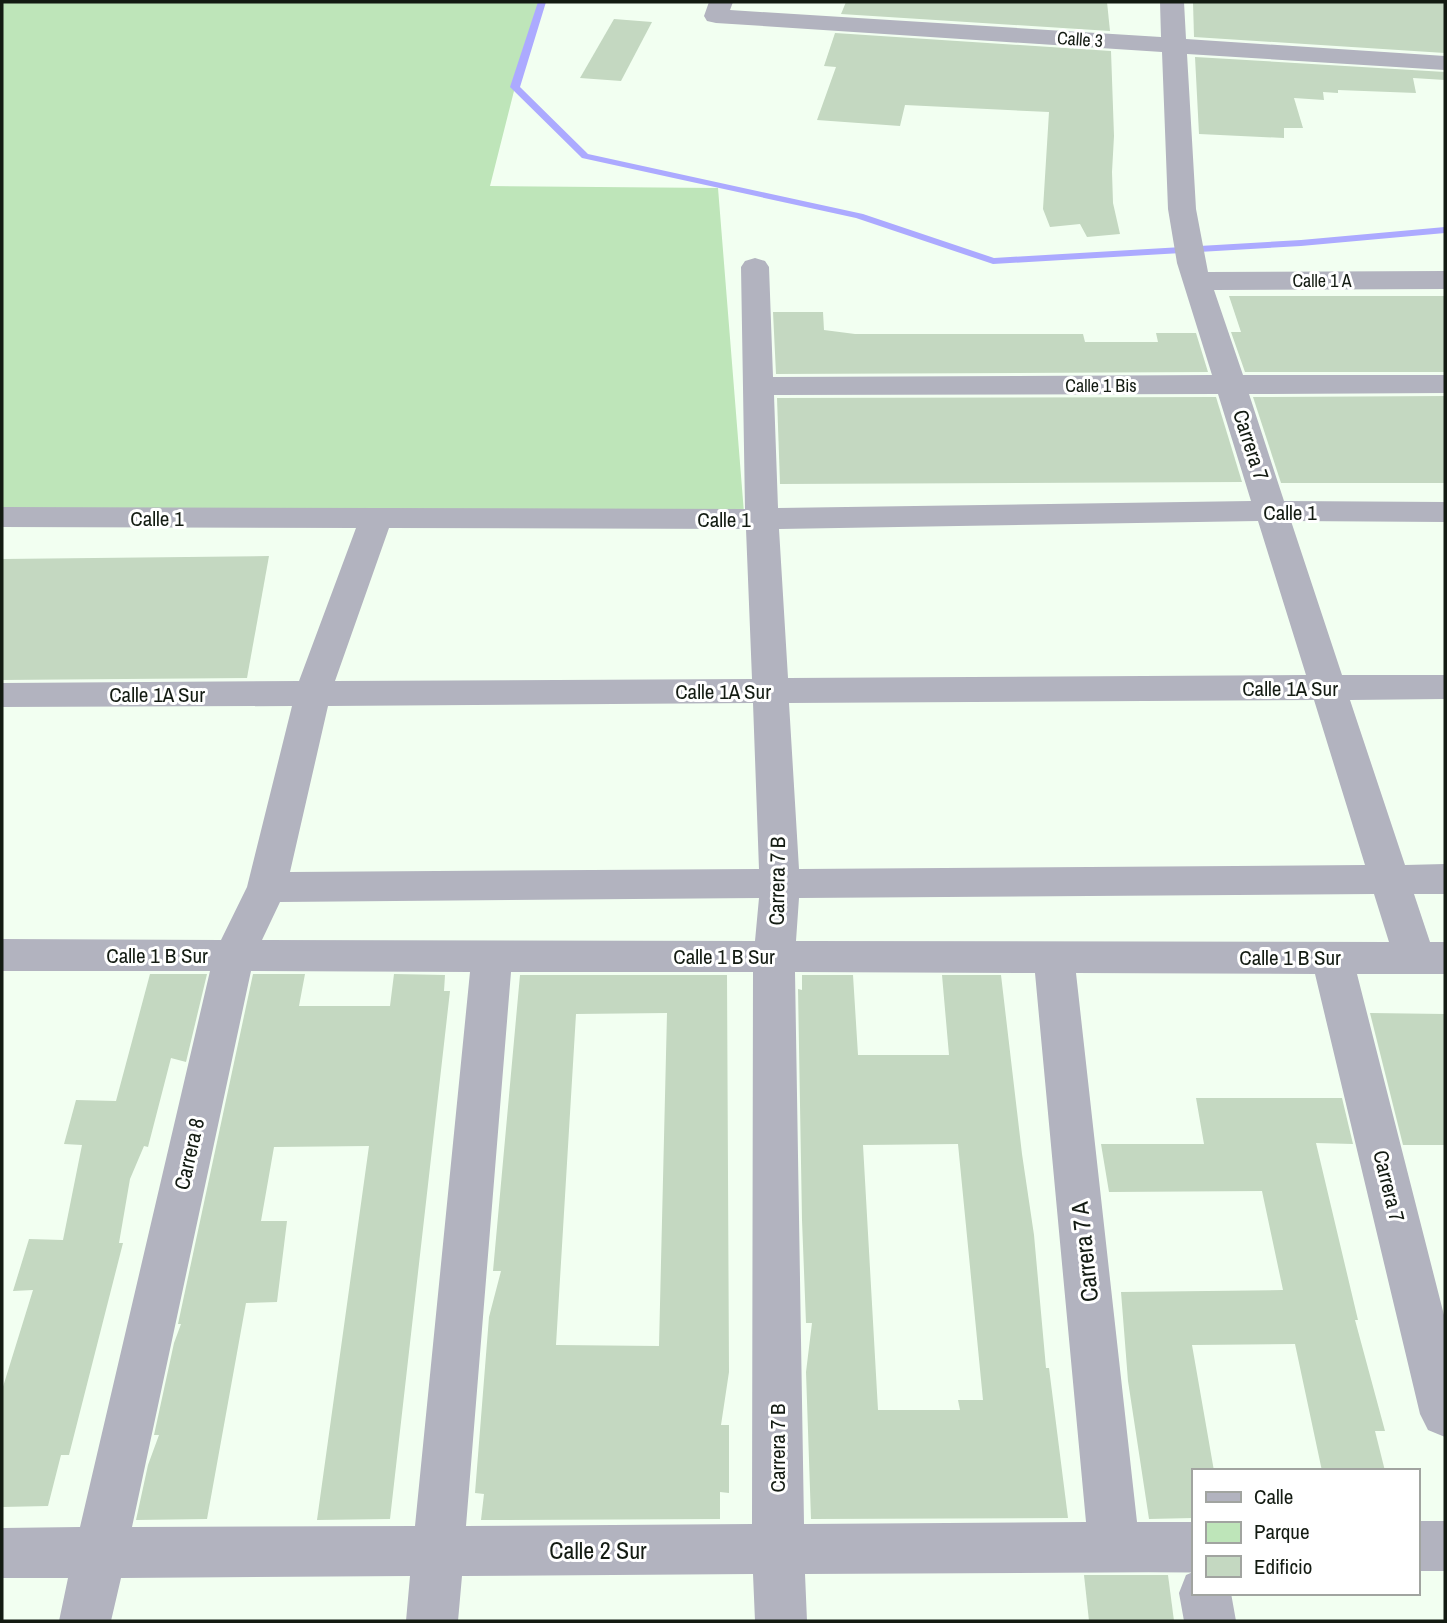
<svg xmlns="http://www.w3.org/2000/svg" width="1447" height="1623" viewBox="0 0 1447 1623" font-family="'Archivo Narrow',sans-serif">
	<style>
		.green { fill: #bee5b9 }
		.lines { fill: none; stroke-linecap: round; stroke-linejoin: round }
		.stream { fill: #acaaff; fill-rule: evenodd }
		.building { fill: #c4d8c1; fill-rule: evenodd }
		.street { fill: #b2b3bf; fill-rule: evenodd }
		.labels { text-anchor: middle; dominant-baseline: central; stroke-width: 6; stroke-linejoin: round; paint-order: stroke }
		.far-street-label { font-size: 18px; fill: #131b12; stroke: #fff }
		.street-label { font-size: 21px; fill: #131b12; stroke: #fff }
		.near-street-label { font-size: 24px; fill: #131b12; stroke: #fff }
	</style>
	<rect width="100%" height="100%" fill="#f2fff1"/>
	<path class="green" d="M 2,2 L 542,2 L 515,87 L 490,186 L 718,188 L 744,513 L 2,520 Z"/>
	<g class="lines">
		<path class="stream" d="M 538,2 L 546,2 L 520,87 L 588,154 L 863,214 L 994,258 L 1301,240 L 1445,227 L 1445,233 L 1301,246 L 993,264 L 856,218 L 582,158 L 510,87 Z"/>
	</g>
	<g class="building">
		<path d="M 846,2 L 1107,2 L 1110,31 L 841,14 Z"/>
		<path d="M 1193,2 L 1445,2 L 1445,53 L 1194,37 Z"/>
		<path d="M 614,19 L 652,22 L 621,81 L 580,78 Z"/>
		<path d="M 835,33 L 1111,51 L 1114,136 L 1112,172 L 1113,203 L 1120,234 L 1087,237 L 1080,224 L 1050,227 L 1043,209 L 1049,112 L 905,105 L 900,126 L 817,120 L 836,67 L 824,66 Z"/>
		<path d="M 1195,57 L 1445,72 L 1445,80 L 1413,78 L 1416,93 L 1338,90 L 1338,93 L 1323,92 L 1324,100 L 1294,98 L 1303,128 L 1284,128 L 1284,138 L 1199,134 Z"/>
		<path d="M 1229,296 L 1445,296 L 1445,372 L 1245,372 L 1231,332 L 1241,332 Z"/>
		<path d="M 773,312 L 823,312 L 824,330 L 855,334 L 1083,334 L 1085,342 L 1158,342 L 1156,333 L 1196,333 L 1208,372 L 776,374 Z"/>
		<path d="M 1445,396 L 1445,483 L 1281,483 L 1253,397 Z"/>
		<path d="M 1216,397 L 1242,482 L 780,484 L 777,398 Z"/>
		<path d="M 269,556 L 247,678 L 2,680 L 2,559 Z"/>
		<path d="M 150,974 L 207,974 L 186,1062 L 171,1058 L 148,1147 L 144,1146 L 130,1179 L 119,1243 L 123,1243 L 69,1455 L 61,1455 L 48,1506 L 2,1507 L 2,1390 L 33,1290 L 13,1291 L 29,1239 L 63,1240 L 82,1145 L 64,1144 L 76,1100 L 116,1101 Z"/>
		<path d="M 253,974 L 305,974 L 299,1006 L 390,1006 L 394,974 L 445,975 L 444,991 L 450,991 L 390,1519 L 317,1520 L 369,1146 L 274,1147 L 261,1221 L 287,1221 L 277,1302 L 246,1303 L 207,1519 L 136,1520 L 148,1465 L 159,1435 L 154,1435 L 174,1343 L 181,1324 L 178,1324 Z"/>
		<path d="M 520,975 L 727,975 L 729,1372 L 721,1425 L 729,1425 L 729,1493 L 720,1492 L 720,1519 L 481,1520 L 484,1494 L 475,1493 L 489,1317 L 501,1271 L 493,1271 ZM 667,1013 L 659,1346 L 556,1345 L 576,1014 Z"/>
		<path d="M 802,975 L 853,975 L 858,1055 L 949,1055 L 942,975 L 1001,975 L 1022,1154 L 1034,1235 L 1046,1368 L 1049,1368 L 1068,1518 L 811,1519 L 806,1372 L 812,1323 L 806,1323 L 802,1220 L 798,989 L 802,990 ZM 958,1144 L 983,1400 L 958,1400 L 960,1410 L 878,1410 L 863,1145 Z"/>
		<path d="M 1370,1013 L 1445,1014 L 1445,1145 L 1403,1145 Z"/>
		<path d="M 1196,1098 L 1342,1098 L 1353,1144 L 1316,1143 L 1358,1320 L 1355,1320 L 1385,1431 L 1375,1431 L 1385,1471 L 1322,1471 L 1295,1344 L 1192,1345 L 1214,1471 L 1193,1471 L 1193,1518 L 1149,1519 L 1128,1381 L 1121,1292 L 1283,1290 L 1262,1191 L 1109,1192 L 1101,1144 L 1204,1144 Z"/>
		<path d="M 1084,1575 L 1168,1575 L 1174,1621 L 1089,1621 Z"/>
	</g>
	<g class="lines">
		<g class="street">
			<path d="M 709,2 L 733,2 L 730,10 L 1161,37 L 1160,2 L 1184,2 L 1186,39 L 1445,56 L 1445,70 L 1187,54 L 1196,209 L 1208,272 L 1445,271 L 1445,289 L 1214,290 L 1243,375 L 1445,375 L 1445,393 L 1249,394 L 1284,501 L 1445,502 L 1445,522 L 1291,521 L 1342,675 L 1445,675 L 1445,699 L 1350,700 L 1405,865 L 1445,864 L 1445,894 L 1414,894 L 1430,942 L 1445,942 L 1445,974 L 1357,974 L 1445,1319 L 1445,1437 L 1428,1430 L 1420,1414 L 1315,974 L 1076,973 L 1137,1522 L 1193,1522 L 1193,1593 L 1231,1593 L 1236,1621 L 1184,1621 L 1179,1593 L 1186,1575 L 1193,1572 L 805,1574 L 807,1621 L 755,1621 L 753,1574 L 462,1576 L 458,1621 L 406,1621 L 410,1576 L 121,1578 L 111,1621 L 59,1621 L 68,1578 L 2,1578 L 2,1528 L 80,1527 L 210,971 L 2,971 L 2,939 L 221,940 L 247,887 L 292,706 L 2,707 L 2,683 L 299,681 L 356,528 L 2,527 L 2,507 L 745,509 L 741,267 L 745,261 L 755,258 L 765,261 L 769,267 L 773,377 L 1212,375 L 1177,263 L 1168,209 L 1162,52 L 716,23 L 707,21 L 704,16 ZM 1218,394 L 1251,501 L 778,508 L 774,395 ZM 1258,521 L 1306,675 L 788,678 L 779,529 ZM 389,528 L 746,529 L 752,679 L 335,681 ZM 1314,700 L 1365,865 L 799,869 L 789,703 ZM 753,703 L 759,869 L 290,872 L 328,706 ZM 1374,894 L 1389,942 L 796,941 L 799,898 ZM 759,898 L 755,941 L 262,940 L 280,902 ZM 251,971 L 470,972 L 415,1526 L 132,1527 ZM 511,972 L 753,972 L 752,1524 L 466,1526 ZM 795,972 L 1035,973 L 1086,1522 L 804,1524 Z"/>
			<rect x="1417" y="1521" width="28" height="50"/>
		</g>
	</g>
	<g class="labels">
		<g class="far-street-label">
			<text transform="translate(1080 39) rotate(4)">Calle 3</text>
			<text x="1322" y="280">Calle 1 A</text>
			<text x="1101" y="385">Calle 1 Bis</text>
		</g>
		<g class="street-label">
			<text transform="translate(1251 445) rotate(72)">Carrera 7</text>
			<text x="1290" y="512">Calle 1</text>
			<text x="157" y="518">Calle 1</text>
			<text x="724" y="519">Calle 1</text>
			<text x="1290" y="688">Calle 1A Sur</text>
			<text x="723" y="691">Calle 1A Sur</text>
			<text x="157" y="694">Calle 1A Sur</text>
			<text transform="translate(777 881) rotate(-89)">Carrera 7 B</text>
			<text x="157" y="955">Calle 1 B Sur</text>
			<text x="724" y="956">Calle 1 B Sur</text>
			<text x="1290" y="957">Calle 1 B Sur</text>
			<text transform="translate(189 1154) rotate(-77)">Carrera 8</text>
			<text transform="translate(1389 1186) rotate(76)">Carrera 7</text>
			<text transform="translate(777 1448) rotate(-90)">Carrera 7 B</text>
		</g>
		<g class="near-street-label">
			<text transform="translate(1084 1252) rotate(-96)">Carrera 7 A</text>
			<text x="598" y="1550">Calle 2 Sur</text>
		</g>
	</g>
	<rect width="1447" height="1623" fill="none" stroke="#131b12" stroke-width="7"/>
	<rect x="1192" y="1469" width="228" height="126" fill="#ffffff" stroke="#a1a4a0" stroke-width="2"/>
	<rect x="1206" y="1492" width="35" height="10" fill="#b2b3bf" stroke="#a1a4a0" stroke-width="2"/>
	<text x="1254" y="1504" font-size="21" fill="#131b12">Calle</text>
	<rect x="1206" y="1522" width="35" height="21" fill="#bee5b9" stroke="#a1a4a0" stroke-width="2"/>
	<text x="1254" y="1539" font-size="21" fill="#131b12">Parque</text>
	<rect x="1206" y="1556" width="35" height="21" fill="#c4d8c1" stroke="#a1a4a0" stroke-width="2"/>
	<text x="1254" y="1574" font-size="21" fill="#131b12">Edificio</text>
</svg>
